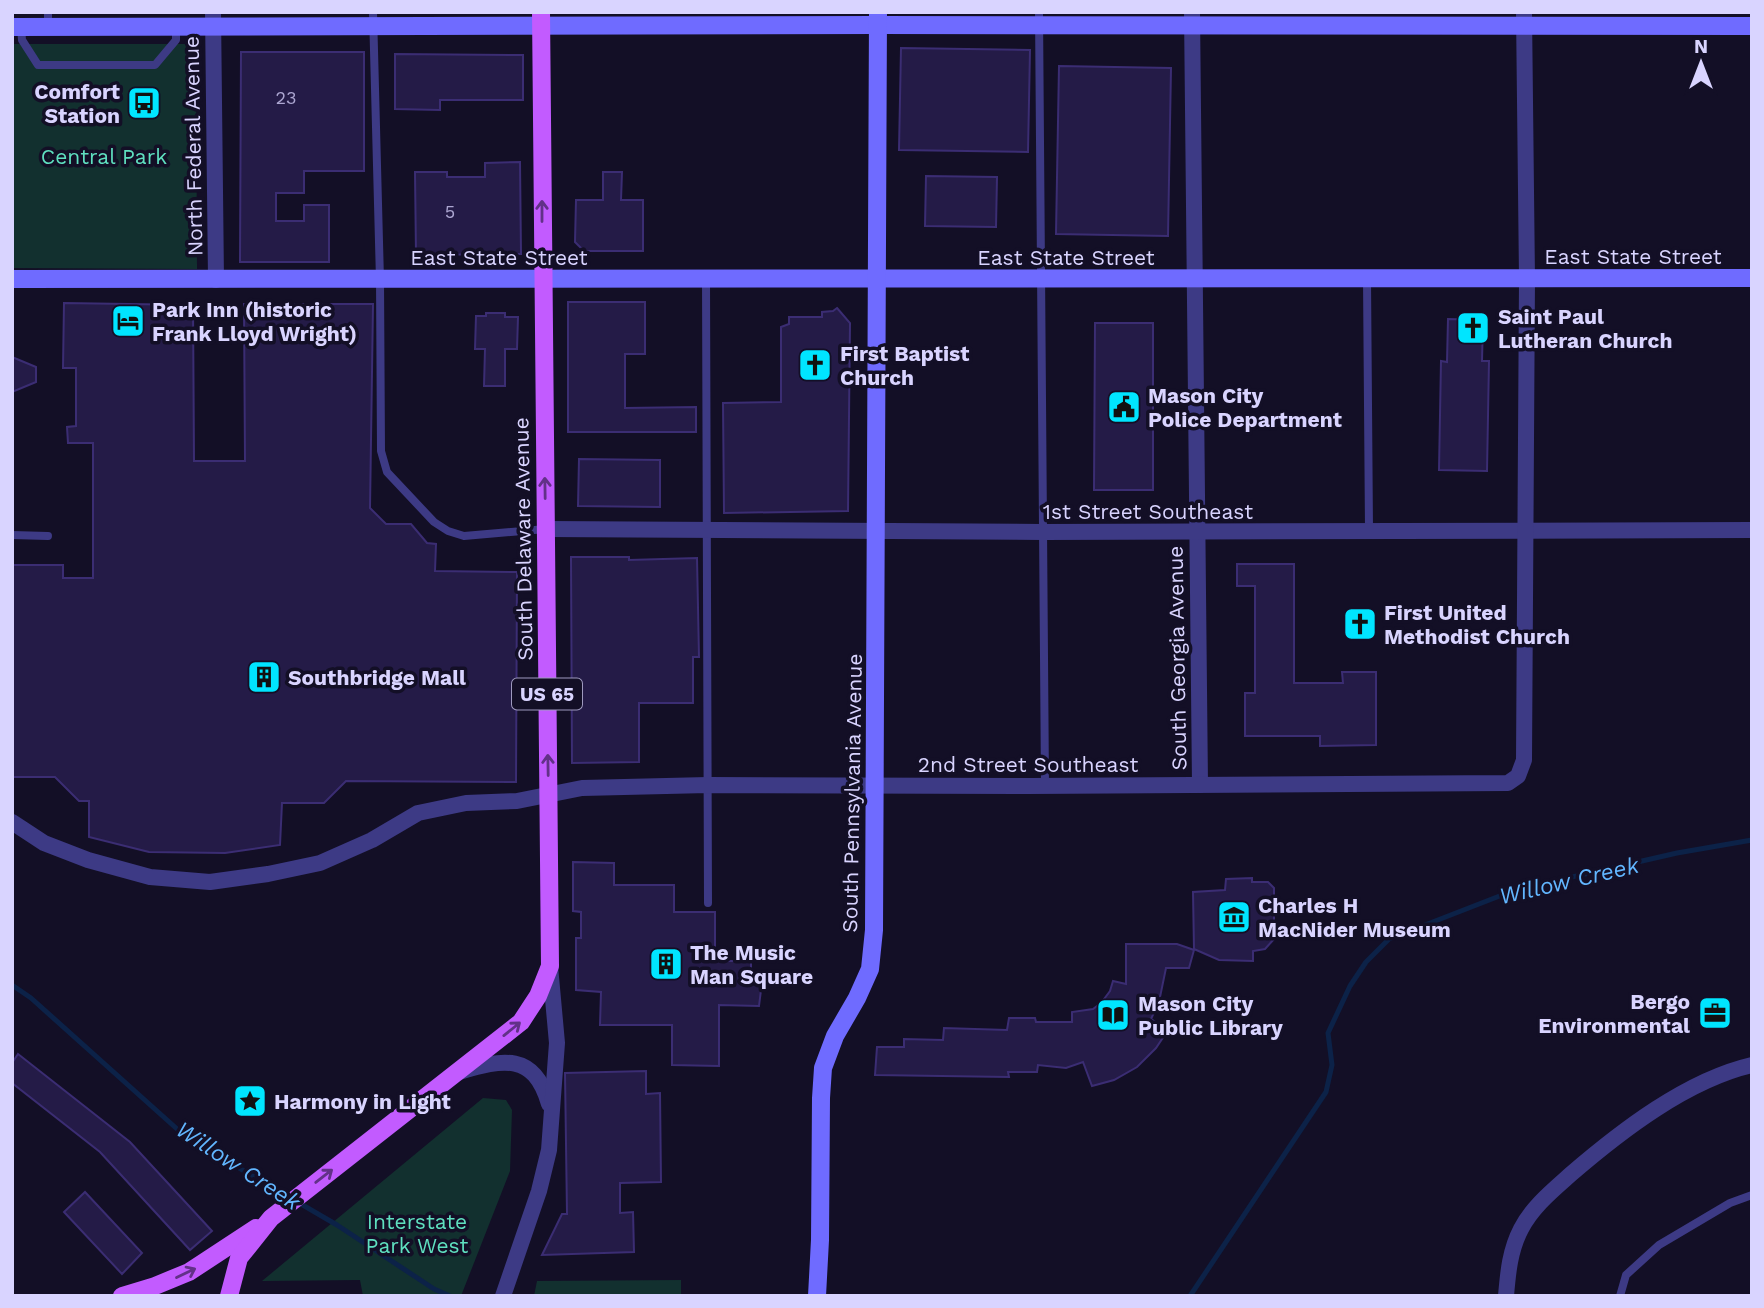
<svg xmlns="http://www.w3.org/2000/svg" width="1764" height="1308" viewBox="0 0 1764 1308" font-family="'Work Sans',sans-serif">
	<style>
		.green { fill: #12302f }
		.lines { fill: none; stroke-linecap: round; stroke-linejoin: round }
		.stream { stroke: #0c2248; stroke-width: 5 }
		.building { fill: #241b47; stroke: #3b2d73; stroke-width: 2 }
		.lane { stroke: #3d3a85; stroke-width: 8 }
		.street { stroke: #3d3a85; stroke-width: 16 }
		.secondary { stroke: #6f6bff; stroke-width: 18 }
		.primary { stroke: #c25bff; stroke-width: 18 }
		.oneway { stroke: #623188 }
		.labels { text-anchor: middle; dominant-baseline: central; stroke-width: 7; stroke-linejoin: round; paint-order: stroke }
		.number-label { font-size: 18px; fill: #aca6d1 }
		.shield { fill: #130f26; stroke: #9e99be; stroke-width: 2 }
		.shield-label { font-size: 19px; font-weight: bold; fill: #d9d4ff }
		.poi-label { font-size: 21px; font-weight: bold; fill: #d9d4ff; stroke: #130f26; text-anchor: start }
		.street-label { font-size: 21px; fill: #d9d4ff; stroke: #130f26 }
		.park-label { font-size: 21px; fill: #5fe0c0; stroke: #130f26 }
		.water-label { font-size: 23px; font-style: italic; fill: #62b6ff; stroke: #130f26 }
	</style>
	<rect width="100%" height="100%" fill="#130f26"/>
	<g class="green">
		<path d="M 12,44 L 196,44 L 197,269 L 12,268 Z"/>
		<path d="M 483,1098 L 506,1100 L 512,1110 L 510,1171 L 461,1296 L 363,1296 L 360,1280 L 262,1281 Z"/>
		<path d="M 681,1280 L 681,1296 L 534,1296 L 537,1281 Z"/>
	</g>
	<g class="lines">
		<g class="stream">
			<path d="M 12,985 L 31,998 L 186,1137 L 337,1225 L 434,1289 L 450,1296"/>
			<path d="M 1190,1296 L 1326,1092 L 1332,1065 L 1328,1033 L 1350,986 L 1366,962 L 1389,939 L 1515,890 L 1677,853 L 1752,840"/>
		</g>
	</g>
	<g class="building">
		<path d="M 901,48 L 1030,50 L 1028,152 L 899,150 Z"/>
		<path d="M 241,52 L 364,52 L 364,171 L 304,171 L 304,193 L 276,193 L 276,221 L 304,221 L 304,205 L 329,205 L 329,262 L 240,262 Z"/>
		<path d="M 395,54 L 523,55 L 523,100 L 440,100 L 440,110 L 395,109 Z"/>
		<path d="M 1059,66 L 1171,68 L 1168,236 L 1056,234 Z"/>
		<path d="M 520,162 L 521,254 L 416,255 L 415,172 L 447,172 L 447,177 L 485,177 L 485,163 Z"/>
		<path d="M 603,172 L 622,172 L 621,200 L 643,200 L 643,251 L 584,251 L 575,242 L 576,200 L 603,200 Z"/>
		<path d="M 926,176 L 997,177 L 996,227 L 925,226 Z"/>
		<path d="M 568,302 L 645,302 L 645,354 L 625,354 L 625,408 L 696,407 L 696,432 L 568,432 Z"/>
		<path d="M 64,303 L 193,305 L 194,461 L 245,461 L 244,304 L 373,304 L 370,508 L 386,524 L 411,524 L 427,543 L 436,544 L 435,571 L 517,572 L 516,782 L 346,781 L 324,803 L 282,803 L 280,845 L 225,853 L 149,852 L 89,837 L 89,801 L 79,801 L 55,777 L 12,777 L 12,565 L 63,565 L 63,578 L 93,578 L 93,443 L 68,443 L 67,427 L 76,426 L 76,368 L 63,368 Z"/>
		<path d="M 837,308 L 850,323 L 848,511 L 724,513 L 723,403 L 781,402 L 781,327 L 789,324 L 789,317 L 822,317 L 822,312 L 833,311 Z"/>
		<path d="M 486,313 L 505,313 L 505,317 L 518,317 L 517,349 L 505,349 L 505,386 L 484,386 L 485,349 L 475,349 L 476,316 L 486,316 Z"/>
		<path d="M 1448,319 L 1483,320 L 1482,361 L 1489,361 L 1487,471 L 1439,470 L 1441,361 L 1447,362 Z"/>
		<path d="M 1095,323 L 1153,323 L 1153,490 L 1094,490 Z"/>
		<path d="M 12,357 L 36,367 L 36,382 L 12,392 Z"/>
		<path d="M 579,459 L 660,460 L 660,507 L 578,506 Z"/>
		<path d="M 571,557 L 629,557 L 629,560 L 697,558 L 699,657 L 693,657 L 693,703 L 639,703 L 639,762 L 572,763 Z"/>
		<path d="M 1237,564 L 1294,564 L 1294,683 L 1343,683 L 1342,672 L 1376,672 L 1376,745 L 1320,746 L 1320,736 L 1245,736 L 1245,693 L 1255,693 L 1255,586 L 1237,586 Z"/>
		<path d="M 573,862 L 614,863 L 614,885 L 674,885 L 674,912 L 715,912 L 715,961 L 751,961 L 751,982 L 762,982 L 759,1006 L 719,1005 L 719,1066 L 672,1065 L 672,1025 L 600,1025 L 601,992 L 576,990 L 576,938 L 581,938 L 581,912 L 573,911 Z"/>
		<path d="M 1252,878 L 1252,882 L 1268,882 L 1274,888 L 1274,939 L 1265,949 L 1253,951 L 1253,961 L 1219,960 L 1194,949 L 1193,892 L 1225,890 L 1226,879 Z"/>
		<path d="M 1126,944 L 1177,944 L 1194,950 L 1189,968 L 1166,968 L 1159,1002 L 1151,1019 L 1168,1030 L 1156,1048 L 1137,1067 L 1114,1080 L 1092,1086 L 1083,1062 L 1066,1068 L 1038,1065 L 1037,1072 L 1008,1072 L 1009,1077 L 875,1075 L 877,1047 L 904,1047 L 904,1039 L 943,1040 L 944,1028 L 1007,1030 L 1009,1018 L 1035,1018 L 1036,1022 L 1072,1022 L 1072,1012 L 1093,1009 L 1101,1003 L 1110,991 L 1113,981 L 1126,984 Z"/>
		<path d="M 18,1054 L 130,1142 L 212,1231 L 190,1250 L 100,1152 L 12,1083 L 12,1063 Z"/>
		<path d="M 646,1071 L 646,1094 L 660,1093 L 661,1182 L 620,1183 L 620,1213 L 633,1212 L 634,1252 L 542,1255 L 562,1214 L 567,1214 L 565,1073 Z"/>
		<path d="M 85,1192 L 142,1253 L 122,1274 L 64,1212 Z"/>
	</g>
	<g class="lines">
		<g class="lane">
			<path d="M 373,12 L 380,280 L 381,451 L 387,472 L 434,522 L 448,531 L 464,536 L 546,529"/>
			<path d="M 1039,12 L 1045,786"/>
			<path d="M 21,27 L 22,40 L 38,65 L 155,65 L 176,40 L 176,27"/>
			<path d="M 48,27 L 48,12"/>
			<path d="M 706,279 L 708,903"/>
			<path d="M 1367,279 L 1369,530"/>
			<path d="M 12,535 L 48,536"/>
			<path d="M 1620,1296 L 1626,1275 L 1659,1245 L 1730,1203 L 1752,1195"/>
		</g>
		<g class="street">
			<path d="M 213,12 L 216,280"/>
			<path d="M 1192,12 L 1200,785"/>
			<path d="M 546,529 L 1043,532 L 1752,530"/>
			<path d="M 12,822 L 44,843 L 88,860 L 150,877 L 210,882 L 268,874 L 320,863 L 372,840 L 418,813 L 466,803 L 517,801 L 582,788 L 708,785 L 1030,786 L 1508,783 L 1518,776 L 1524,760 L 1527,279 L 1524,12"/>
			<path d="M 459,1072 C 503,1059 534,1052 549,1104"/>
			<path d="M 503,1296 L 539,1191 L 549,1150 L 557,1043 L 550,966"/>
			<path d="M 1506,1296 C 1508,1272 1510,1250 1521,1229 C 1532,1207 1553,1190 1571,1174 C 1621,1131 1687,1080 1752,1065"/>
		</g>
		<g class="secondary">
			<path d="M 12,27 L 878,25 L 1752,26"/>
			<path d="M 12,279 L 1752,278"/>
			<path d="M 817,1296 L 820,1240 L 821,1098 L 823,1068 L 835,1036 L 857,998 L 870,969 L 874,930 L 878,12"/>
		</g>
		<g class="primary">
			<path d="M 122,1296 L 155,1286 L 189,1272 L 256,1228"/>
			<path d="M 229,1296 L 239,1258 L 271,1218 L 521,1022 L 538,996 L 550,966 L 541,12"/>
		</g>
	</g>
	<defs><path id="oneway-shaft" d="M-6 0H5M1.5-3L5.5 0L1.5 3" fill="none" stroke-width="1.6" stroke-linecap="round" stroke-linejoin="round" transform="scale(1.75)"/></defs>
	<g class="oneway">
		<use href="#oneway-shaft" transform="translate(542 211) rotate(-90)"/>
		<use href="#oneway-shaft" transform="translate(545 488) rotate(-91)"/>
		<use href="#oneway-shaft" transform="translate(548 765) rotate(-91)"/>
		<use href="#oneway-shaft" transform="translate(512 1029) rotate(-39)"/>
		<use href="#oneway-shaft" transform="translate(324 1176) rotate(-38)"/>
		<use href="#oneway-shaft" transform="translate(186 1273) rotate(-26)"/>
	</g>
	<defs>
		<symbol id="bus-square" viewBox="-11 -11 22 22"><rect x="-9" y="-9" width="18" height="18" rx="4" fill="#00e5ff" stroke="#130f26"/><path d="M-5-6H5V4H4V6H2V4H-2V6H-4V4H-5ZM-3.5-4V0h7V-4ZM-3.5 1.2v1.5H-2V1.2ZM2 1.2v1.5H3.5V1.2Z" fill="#111"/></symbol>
		<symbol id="hotel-square" viewBox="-11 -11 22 22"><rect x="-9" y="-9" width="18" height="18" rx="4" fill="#00e5ff" stroke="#130f26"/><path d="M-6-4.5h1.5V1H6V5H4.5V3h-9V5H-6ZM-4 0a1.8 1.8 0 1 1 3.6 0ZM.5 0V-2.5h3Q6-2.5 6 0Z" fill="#111"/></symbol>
		<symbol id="church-square" viewBox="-11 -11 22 22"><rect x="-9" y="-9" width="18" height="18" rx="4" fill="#00e5ff" stroke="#130f26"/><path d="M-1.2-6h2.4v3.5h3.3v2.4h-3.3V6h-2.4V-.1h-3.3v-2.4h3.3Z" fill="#111"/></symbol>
		<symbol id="civic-square" viewBox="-11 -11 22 22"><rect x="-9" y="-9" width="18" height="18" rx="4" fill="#00e5ff" stroke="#130f26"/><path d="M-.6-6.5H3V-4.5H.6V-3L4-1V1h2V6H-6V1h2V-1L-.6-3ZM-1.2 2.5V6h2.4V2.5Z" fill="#111"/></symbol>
		<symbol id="building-square" viewBox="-11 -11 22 22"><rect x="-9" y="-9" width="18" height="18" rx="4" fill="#00e5ff" stroke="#130f26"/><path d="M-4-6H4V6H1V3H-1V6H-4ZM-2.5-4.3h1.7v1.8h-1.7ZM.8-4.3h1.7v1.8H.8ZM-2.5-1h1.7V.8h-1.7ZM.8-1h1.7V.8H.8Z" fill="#111"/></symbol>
		<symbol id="museum-square" viewBox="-11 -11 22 22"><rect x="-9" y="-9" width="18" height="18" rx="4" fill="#00e5ff" stroke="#130f26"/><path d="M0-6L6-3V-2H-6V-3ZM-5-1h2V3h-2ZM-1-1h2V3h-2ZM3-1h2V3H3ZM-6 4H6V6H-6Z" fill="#111"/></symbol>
		<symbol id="office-square" viewBox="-11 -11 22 22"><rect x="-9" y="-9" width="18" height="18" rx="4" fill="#00e5ff" stroke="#130f26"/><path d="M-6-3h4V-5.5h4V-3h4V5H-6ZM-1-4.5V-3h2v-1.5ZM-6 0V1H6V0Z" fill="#111"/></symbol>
		<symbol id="library-square" viewBox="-11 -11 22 22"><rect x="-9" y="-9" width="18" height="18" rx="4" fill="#00e5ff" stroke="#130f26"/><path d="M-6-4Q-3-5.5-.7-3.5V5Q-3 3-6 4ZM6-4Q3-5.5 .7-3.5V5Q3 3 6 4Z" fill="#111"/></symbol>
		<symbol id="sight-square" viewBox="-11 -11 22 22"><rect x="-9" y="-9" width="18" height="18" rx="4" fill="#00e5ff" stroke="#130f26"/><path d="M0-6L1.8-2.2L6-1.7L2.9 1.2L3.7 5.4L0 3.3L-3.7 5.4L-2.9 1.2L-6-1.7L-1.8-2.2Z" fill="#111"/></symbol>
	</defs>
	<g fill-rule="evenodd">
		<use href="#bus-square" x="125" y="84" width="38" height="38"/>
		<use href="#hotel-square" x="109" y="302" width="38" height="38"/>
		<use href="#church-square" x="1454" y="309" width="38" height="38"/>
		<use href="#church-square" x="796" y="346" width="38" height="38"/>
		<use href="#civic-square" x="1105" y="388" width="38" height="38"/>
		<use href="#church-square" x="1341" y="605" width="38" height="38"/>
		<use href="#building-square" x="245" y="658" width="38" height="38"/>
		<use href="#museum-square" x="1215" y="898" width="38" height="38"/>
		<use href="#building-square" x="647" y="945" width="38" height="38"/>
		<use href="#office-square" x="1696" y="994" width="38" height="38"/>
		<use href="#library-square" x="1094" y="996" width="38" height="38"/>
		<use href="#sight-square" x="231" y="1082" width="38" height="38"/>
	</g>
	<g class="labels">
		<g class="number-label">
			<text x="286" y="97">23</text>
			<text x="450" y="211">5</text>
		</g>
		<rect class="shield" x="512" y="678.5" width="70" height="31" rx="5"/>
		<g class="shield-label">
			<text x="547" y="694">US 65</text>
		</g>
		<g class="poi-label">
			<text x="120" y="91" text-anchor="end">Comfort<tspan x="120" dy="24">Station</tspan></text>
			<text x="152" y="309">Park Inn (historic<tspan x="152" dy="24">Frank Lloyd Wright)</tspan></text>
			<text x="1498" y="316">Saint Paul<tspan x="1498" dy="24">Lutheran Church</tspan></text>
			<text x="840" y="353">First Baptist<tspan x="840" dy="24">Church</tspan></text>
			<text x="1148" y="395">Mason City<tspan x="1148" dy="24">Police Department</tspan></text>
			<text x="1384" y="612">First United<tspan x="1384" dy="24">Methodist Church</tspan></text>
			<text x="288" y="677">Southbridge Mall</text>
			<text x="1258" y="905">Charles H<tspan x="1258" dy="24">MacNider Museum</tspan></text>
			<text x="690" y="952">The Music<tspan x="690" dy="24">Man Square</tspan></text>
			<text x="1690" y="1001" text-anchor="end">Bergo<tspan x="1690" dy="24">Environmental</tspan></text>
			<text x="1138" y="1003">Mason City<tspan x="1138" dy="24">Public Library</tspan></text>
			<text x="274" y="1101">Harmony in Light</text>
		</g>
		<g class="street-label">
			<text transform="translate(193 146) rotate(-91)">North Federal Avenue</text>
			<text x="1633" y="256">East State Street</text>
			<text x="499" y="257">East State Street</text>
			<text x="1066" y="257">East State Street</text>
			<text x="1148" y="511">1st Street Southeast</text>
			<text transform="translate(523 539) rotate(-91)">South Delaware Avenue</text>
			<text transform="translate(1177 658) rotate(-91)">South Georgia Avenue</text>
			<text x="1028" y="764">2nd Street Southeast</text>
			<text transform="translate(852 793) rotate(-89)">South Pennsylvania Avenue</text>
		</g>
		<g class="park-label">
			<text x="104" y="156">Central Park</text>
			<text x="417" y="1221">Interstate<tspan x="417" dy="24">Park West</tspan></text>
		</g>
		<g class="water-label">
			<text transform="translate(1569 881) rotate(-13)">Willow Creek</text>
			<text transform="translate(238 1166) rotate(33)">Willow Creek</text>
		</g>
	</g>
	<rect width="1764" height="1308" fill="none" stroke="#d9d4ff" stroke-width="28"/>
	<g transform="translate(1701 63)" stroke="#130f26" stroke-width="5" paint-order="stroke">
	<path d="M0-5L12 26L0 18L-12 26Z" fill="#d9d4ff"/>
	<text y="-10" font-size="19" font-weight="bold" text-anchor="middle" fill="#d9d4ff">N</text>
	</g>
</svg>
